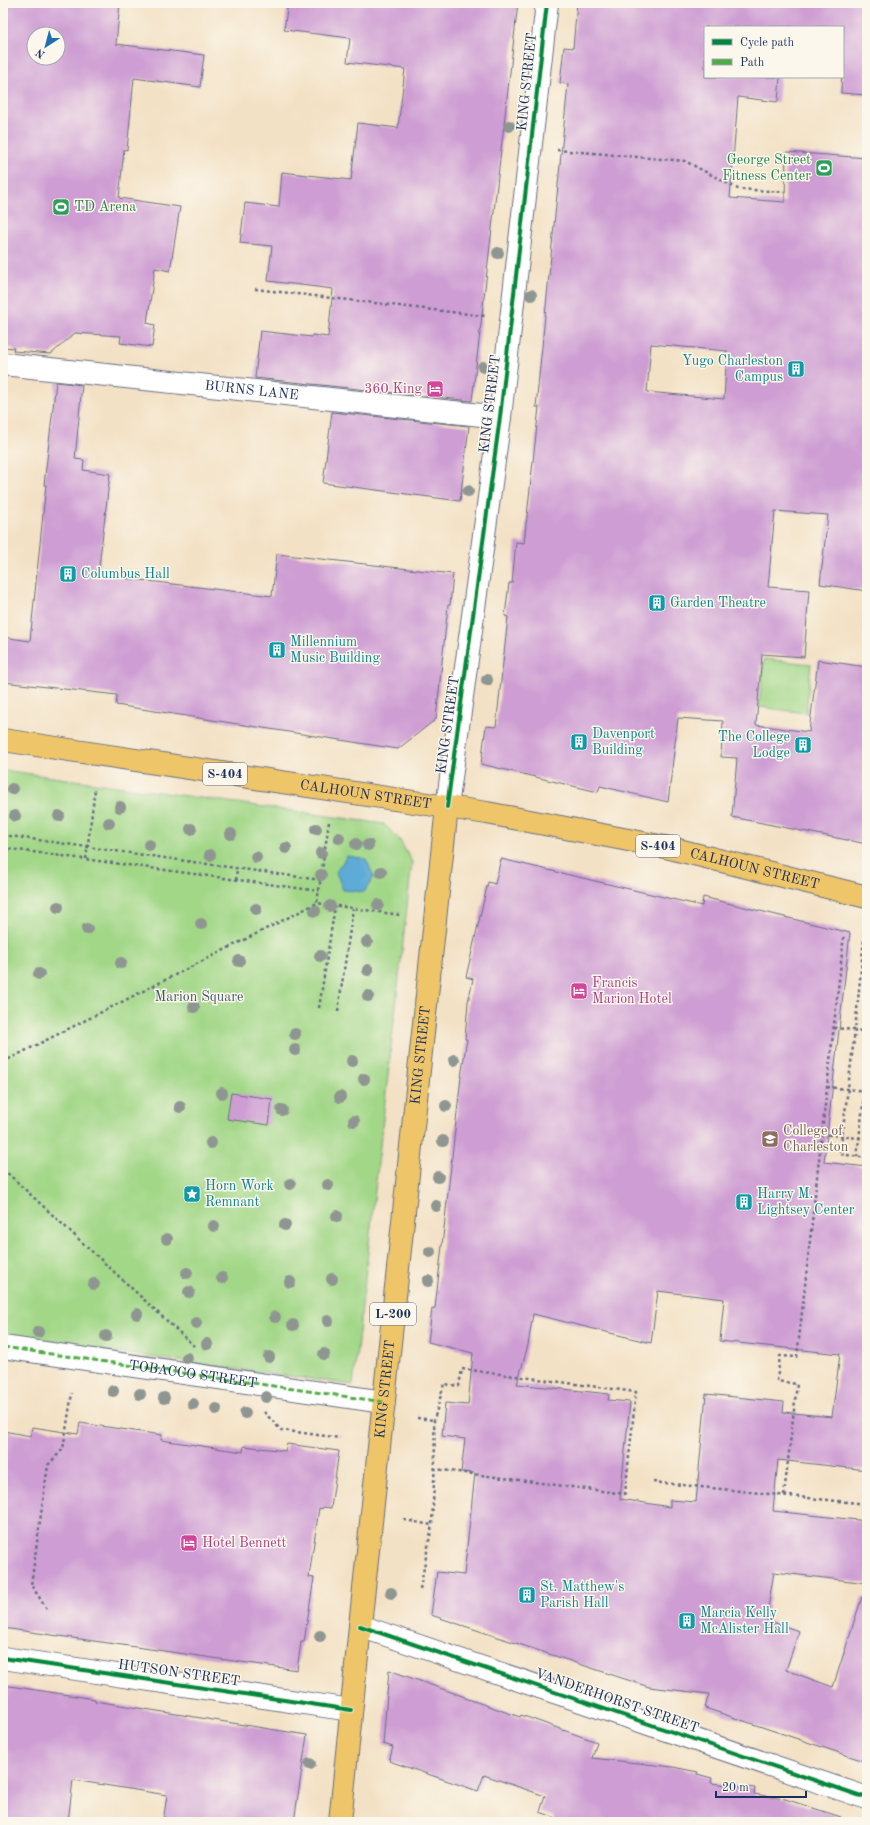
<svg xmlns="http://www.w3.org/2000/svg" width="870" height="1825" viewBox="0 0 870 1825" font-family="'Old Standard TT',serif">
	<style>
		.green { fill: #a2d787; stroke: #5e8372 }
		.water { fill: #5eabd7; stroke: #3c6d9a }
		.building { fill: #ce9dd3; fill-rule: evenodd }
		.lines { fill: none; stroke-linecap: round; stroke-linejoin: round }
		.minor-casing { stroke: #676d82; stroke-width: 24 }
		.major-casing { stroke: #676d82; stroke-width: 24 }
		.path { stroke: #676d82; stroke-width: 2.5; stroke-dasharray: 3 3; stroke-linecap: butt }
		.minor { stroke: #fff; stroke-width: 22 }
		.major { stroke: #eec569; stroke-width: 22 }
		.quiet { stroke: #52ab49; stroke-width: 3; stroke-dasharray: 6 3; stroke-linecap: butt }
		.cycleway-casing { stroke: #fbf7ec; stroke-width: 6 }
		.cycleway { stroke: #00873e; stroke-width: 4 }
		.tree { fill: #8f9692 }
		.labels { text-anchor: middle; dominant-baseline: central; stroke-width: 3; stroke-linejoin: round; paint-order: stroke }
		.shield { fill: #fbf7ec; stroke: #5e6b89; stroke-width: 1 }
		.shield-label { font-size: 13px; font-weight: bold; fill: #1b2f5e }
		.street-label { font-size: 14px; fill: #1b2f5e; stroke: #fbf7ec }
		.leisure-label { font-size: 14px; fill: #27864d; stroke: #fbf7ec; text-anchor: end }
		.culture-label { font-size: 14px; fill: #0d838f; stroke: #fbf7ec; text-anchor: start }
		.hotel-label { font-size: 14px; fill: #b23c85; stroke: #fbf7ec; text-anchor: start }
		.park-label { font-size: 14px; fill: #3d5968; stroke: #fbf7ec }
		.education-label { font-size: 14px; fill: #785e54; stroke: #fbf7ec; text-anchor: start }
	</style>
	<rect width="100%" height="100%" fill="#fbf7ec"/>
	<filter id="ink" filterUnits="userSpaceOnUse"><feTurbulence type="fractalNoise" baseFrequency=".025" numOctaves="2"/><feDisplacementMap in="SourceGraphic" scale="8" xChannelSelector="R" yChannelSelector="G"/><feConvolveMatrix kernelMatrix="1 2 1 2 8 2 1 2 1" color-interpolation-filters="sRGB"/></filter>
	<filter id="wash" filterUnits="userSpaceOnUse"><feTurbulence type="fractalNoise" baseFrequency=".012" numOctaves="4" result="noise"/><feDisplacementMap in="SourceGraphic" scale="16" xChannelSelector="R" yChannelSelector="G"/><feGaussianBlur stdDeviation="0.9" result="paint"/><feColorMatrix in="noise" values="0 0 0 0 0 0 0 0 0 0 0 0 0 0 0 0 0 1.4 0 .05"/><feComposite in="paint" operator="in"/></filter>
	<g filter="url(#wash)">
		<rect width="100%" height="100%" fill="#f3e1c5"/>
		<g class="green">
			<path d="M 764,659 L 811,664 L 806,713 L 759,707 Z"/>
			<path d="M 3,770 L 384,824 L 399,839 L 412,862 L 353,1385 L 3,1337 Z"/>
		</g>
		<path class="water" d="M 347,856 L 366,859 L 374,877 L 364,892 L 343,890 L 336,872 Z"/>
		<g id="blocks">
			<g class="building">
				<path d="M 3,3 L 120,3 L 116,44 L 204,55 L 200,87 L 134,78 L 127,150 L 124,149 L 119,198 L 180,207 L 170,271 L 155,268 L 147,323 L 155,325 L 152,347 L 120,343 L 121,336 L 75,333 L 51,354 L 13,351 L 14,348 L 3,347 ZM 34,34 L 58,34 L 58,58 L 34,58 Z"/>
				<path d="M 288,3 L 518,3 L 472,401 L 255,378 L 260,331 L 312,337 L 312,335 L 328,337 L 333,289 L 268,281 L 272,246 L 240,243 L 245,203 L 279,207 L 282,172 L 351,180 L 358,123 L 398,128 L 405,69 L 347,62 L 350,38 L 284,30 Z"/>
				<path d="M 577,3 L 867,3 L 867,95 L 841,93 L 843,27 L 705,27 L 705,77 L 780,77 L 778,102 L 738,97 L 730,198 L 785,202 L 786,152 L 867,158 L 867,591 L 820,584 L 828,515 L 775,511 L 768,587 L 809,590 L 804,657 L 762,654 L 756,725 L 809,732 L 818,660 L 867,667 L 867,844 L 732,817 L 737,758 L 721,757 L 723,721 L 678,718 L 668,802 L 600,786 L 598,792 L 481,764 L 486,726 L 496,727 L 508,617 L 505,616 L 509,583 L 512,583 L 516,542 L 524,543 L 539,407 L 536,407 L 568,84 L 560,83 L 564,47 L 573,48 ZM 651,344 L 727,351 L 724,399 L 647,392 Z"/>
				<path d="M 56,382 L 82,385 L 75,459 L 84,460 L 83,470 L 110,474 L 98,575 L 272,596 L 277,554 L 453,574 L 450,605 L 448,605 L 436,719 L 398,749 L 116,705 L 117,695 L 3,682 L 3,637 L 30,641 L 46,485 L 44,485 Z"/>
				<path d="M 332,412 L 469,426 L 460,501 L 323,483 Z"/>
				<path d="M 501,859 L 702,906 L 703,897 L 850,933 L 824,1162 L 867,1167 L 867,1470 L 778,1460 L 773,1511 L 867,1521 L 867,1583 L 774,1572 L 766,1620 L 799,1631 L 786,1670 L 833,1687 L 862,1597 L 867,1598 L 867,1762 L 705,1708 L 709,1694 L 649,1687 L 431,1615 L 437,1572 L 464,1575 L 475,1473 L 461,1472 L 465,1439 L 442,1436 L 445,1403 L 468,1405 L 473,1353 L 428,1342 L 432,1309 L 435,1308 L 461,1077 L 467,1039 L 465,1039 L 468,1002 L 473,979 L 466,977 L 488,882 L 495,884 ZM 658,1291 L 724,1299 L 720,1341 L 840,1354 L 832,1417 L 783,1412 L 784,1402 L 706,1394 L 696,1502 L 670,1500 L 670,1507 L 620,1499 L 630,1402 L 608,1400 L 609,1394 L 517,1384 L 528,1345 L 533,1314 L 651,1343 Z"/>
				<path d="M 231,1093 L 272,1099 L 269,1125 L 227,1119 Z"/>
				<path d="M 80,1423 L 162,1435 L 161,1440 L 243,1452 L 244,1446 L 285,1451 L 287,1444 L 339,1451 L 331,1508 L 323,1507 L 322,1509 L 319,1508 L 309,1577 L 314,1578 L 304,1642 L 301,1642 L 297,1670 L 3,1628 L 3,1431 L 31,1436 L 32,1427 L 78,1434 Z"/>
				<path d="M 389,1670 L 465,1697 L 465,1698 L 520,1717 L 521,1715 L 597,1742 L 592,1758 L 673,1767 L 698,1772 L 697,1774 L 712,1778 L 711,1783 L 755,1788 L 754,1794 L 785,1799 L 841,1817 L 840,1822 L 553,1822 L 554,1817 L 540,1812 L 545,1796 L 484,1775 L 478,1791 L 389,1761 L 393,1747 L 383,1744 Z"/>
				<path d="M 3,1685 L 95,1699 L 95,1701 L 307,1735 L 294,1822 L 163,1822 L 167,1795 L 73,1780 L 68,1822 L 3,1822 Z"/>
			</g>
		</g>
	</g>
	<g filter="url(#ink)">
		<use href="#blocks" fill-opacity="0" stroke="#676d82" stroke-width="1"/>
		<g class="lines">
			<defs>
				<g id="minor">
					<path id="s1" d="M 3,364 L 500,417"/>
					<path d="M 447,807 L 500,417 L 547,3"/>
					<path d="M 3,1347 L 384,1402"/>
					<path d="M 360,1626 L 867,1798"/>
					<path d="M 3,1658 L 351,1710"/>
				</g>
				<g id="major">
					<path id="s2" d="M 3,740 L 487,813 L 670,848 L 867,897"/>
					<path id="s3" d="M 340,1822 L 360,1626 L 447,807"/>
				</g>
			</defs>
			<use href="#minor" class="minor-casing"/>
			<use href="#major" class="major-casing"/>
			<g class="path">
				<path d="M 557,150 L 685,161 L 738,189 L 785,192"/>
				<path d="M 255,289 L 485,316"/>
				<path d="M 329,822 L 317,903 L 400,915"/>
				<path d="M 3,835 L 320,880"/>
				<path d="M 3,848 L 319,891"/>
				<path d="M 86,859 L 95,789"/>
				<path d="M 236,880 L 237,868"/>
				<path d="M 319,1008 L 335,906"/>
				<path d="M 338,1011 L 353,909"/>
				<path d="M 834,1028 L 855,1030 L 864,939"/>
				<path d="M 867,1032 L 855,1030 L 840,1154 L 867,1158"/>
				<path d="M 3,1062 L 317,903"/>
				<path d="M 827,1087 L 867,1091"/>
				<path d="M 822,1134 L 867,1139"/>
				<path d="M 857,1157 L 867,1070"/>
				<path d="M 3,1169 L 194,1346"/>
				<path d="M 264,1412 L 281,1430 L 340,1438"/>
				<path d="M 417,1418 L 434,1420"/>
				<path d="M 653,1482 L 867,1504"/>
				<path d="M 784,1495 L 797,1384 L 777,1381 L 780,1356 L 797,1357 L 844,935"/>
				<path d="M 404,1520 L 432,1525"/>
				<path d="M 420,1589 L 432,1525 L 435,1460 L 434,1420 L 444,1384 L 459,1386 L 462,1369 L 636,1392 L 625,1494 L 435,1469"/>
				<path d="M 47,1609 L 31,1585 L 48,1465 L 63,1449 L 72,1393"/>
			</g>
			<use href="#minor" class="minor"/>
			<use href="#major" class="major"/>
			<path class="quiet" id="s4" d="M 3,1347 L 384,1402"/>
			<defs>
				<g id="cycleway">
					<path d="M 447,807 L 500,417 L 547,3"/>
					<path d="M 360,1626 L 867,1798"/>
					<path d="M 3,1658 L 351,1710"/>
				</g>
			</defs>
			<use href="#cycleway" class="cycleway-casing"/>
			<use href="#cycleway" class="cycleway"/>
		</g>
		<g class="tree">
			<circle cx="509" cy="126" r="6"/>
			<circle cx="498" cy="253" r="6"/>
			<circle cx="531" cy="295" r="6"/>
			<circle cx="483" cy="367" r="6"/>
			<circle cx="468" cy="491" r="6"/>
			<circle cx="487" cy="680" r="6"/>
			<circle cx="12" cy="789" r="6"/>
			<circle cx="120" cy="807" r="6"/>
			<circle cx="15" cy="816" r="6"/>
			<circle cx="59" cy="816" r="6"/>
			<circle cx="109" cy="823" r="6"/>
			<circle cx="191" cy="829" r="6"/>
			<circle cx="316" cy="829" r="6"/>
			<circle cx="231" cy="834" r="6"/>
			<circle cx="339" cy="838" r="6"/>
			<circle cx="356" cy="844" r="6"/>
			<circle cx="149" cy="845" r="6"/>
			<circle cx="368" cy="845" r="6"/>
			<circle cx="286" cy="848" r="6"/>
			<circle cx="321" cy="853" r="6"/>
			<circle cx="210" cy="855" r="6"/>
			<circle cx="256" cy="857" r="6"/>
			<circle cx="381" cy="872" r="6"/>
			<circle cx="321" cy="875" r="6"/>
			<circle cx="378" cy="905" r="6"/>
			<circle cx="330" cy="906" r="6"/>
			<circle cx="58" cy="907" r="6"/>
			<circle cx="256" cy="909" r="6"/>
			<circle cx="315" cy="911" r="6"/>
			<circle cx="201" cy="924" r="6"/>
			<circle cx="87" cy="929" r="6"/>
			<circle cx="367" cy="942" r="6"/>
			<circle cx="320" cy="956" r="6"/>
			<circle cx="239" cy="961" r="6"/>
			<circle cx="121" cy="963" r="6"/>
			<circle cx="368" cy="970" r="6"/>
			<circle cx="39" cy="974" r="6"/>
			<circle cx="368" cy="996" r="6"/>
			<circle cx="194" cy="1007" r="6"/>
			<circle cx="295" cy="1034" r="6"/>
			<circle cx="295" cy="1050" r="6"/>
			<circle cx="454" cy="1060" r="6"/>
			<circle cx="352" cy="1061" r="6"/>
			<circle cx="364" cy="1079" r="6"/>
			<circle cx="222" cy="1093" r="6"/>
			<circle cx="340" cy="1097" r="6"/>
			<circle cx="446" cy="1106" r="6"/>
			<circle cx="180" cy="1107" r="6"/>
			<circle cx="282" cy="1110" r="6"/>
			<circle cx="354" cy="1121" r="6"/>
			<circle cx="443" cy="1141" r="6"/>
			<circle cx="211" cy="1143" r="6"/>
			<circle cx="438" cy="1177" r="6"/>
			<circle cx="290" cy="1184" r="6"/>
			<circle cx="328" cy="1185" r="6"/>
			<circle cx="436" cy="1206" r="6"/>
			<circle cx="337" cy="1216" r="6"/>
			<circle cx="285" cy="1225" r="6"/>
			<circle cx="214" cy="1226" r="6"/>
			<circle cx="167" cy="1239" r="6"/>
			<circle cx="430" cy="1252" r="6"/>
			<circle cx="187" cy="1273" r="6"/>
			<circle cx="222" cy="1278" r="6"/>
			<circle cx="332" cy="1279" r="6"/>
			<circle cx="428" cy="1281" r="6"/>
			<circle cx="290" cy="1282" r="6"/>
			<circle cx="94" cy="1284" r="6"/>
			<circle cx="189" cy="1292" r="6"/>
			<circle cx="137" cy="1314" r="6"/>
			<circle cx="275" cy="1317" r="6"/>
			<circle cx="328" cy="1321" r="6"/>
			<circle cx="196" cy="1323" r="6"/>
			<circle cx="293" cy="1325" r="6"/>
			<circle cx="38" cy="1332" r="6"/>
			<circle cx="106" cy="1336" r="6"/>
			<circle cx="207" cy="1344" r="6"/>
			<circle cx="324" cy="1354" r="6"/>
			<circle cx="269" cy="1357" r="6"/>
			<circle cx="187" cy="1358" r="6"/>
			<circle cx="113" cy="1391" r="6"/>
			<circle cx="140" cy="1394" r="6"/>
			<circle cx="266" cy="1397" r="6"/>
			<circle cx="164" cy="1398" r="6"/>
			<circle cx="193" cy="1404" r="6"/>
			<circle cx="216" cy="1409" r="6"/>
			<circle cx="245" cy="1413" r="6"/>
			<circle cx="391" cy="1593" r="6"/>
			<circle cx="320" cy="1636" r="6"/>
			<circle cx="310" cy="1764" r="6"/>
		</g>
	</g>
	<defs>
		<symbol id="stadium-square" viewBox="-11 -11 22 22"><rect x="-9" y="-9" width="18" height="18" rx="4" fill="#2e9e5b" stroke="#fbf7ec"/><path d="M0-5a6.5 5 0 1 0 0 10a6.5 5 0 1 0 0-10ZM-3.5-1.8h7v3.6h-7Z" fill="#fff"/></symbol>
		<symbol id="building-square" viewBox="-11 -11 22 22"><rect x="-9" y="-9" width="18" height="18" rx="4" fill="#0f9aa8" stroke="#fbf7ec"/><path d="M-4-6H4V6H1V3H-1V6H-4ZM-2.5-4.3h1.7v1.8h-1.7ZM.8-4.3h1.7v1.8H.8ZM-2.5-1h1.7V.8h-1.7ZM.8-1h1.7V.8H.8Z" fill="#fff"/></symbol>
		<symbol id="hotel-square" viewBox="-11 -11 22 22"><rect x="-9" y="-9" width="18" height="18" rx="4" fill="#d1479c" stroke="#fbf7ec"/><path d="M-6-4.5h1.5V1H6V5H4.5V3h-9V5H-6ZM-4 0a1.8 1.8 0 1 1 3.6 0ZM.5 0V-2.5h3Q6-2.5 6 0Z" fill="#fff"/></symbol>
		<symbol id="university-square" viewBox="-11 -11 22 22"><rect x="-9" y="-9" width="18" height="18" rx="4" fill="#8d6e63" stroke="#fbf7ec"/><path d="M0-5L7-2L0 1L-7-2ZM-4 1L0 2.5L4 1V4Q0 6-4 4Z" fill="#fff"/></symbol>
		<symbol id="sight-square" viewBox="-11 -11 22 22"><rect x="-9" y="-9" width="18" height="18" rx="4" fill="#0f9aa8" stroke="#fbf7ec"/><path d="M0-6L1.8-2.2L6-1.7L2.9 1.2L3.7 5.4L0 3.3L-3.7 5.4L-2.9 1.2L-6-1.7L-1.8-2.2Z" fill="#fff"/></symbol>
	</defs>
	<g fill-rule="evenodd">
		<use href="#stadium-square" x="814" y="158" width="20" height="20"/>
		<use href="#stadium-square" x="51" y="197" width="20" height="20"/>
		<use href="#building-square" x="786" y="359" width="20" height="20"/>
		<use href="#hotel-square" x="425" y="379" width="20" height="20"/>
		<use href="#building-square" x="58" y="564" width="20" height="20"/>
		<use href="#building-square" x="647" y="593" width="20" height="20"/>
		<use href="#building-square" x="267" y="640" width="20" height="20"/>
		<use href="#building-square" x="569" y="732" width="20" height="20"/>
		<use href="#building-square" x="793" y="735" width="20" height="20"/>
		<use href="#hotel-square" x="569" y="981" width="20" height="20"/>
		<use href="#university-square" x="760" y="1129" width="20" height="20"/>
		<use href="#sight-square" x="182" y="1184" width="20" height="20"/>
		<use href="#building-square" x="734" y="1192" width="20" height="20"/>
		<use href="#hotel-square" x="179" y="1533" width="20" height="20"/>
		<use href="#building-square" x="517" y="1585" width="20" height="20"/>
		<use href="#building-square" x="677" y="1611" width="20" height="20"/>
	</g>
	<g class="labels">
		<g class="shield">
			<rect x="203" y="763" width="44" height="22" rx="3"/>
			<rect x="636" y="835" width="44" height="22" rx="3"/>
			<rect x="370" y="1303" width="46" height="22" rx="3"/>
		</g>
		<g class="shield-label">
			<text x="225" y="774">S-404</text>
			<text x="658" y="846">S-404</text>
			<text x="393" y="1314">L-200</text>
		</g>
		<g class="street-label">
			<text transform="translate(527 82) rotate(-84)">KING STREET</text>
			<text stroke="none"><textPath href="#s1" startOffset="250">BURNS LANE</textPath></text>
			<text transform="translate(490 404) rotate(-83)">KING STREET</text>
			<text transform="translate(448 725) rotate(-82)">KING STREET</text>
			<text stroke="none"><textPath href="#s2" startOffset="367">CALHOUN STREET</textPath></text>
			<text stroke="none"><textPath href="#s2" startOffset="763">CALHOUN STREET</textPath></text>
			<text stroke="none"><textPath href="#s3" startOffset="771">KING STREET</textPath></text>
			<text stroke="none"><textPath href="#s4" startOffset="192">TOBACCO STREET</textPath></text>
			<text stroke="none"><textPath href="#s3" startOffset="435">KING STREET</textPath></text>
			<text transform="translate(179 1673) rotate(8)">HUTSON STREET</text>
			<text transform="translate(617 1701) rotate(19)">VANDERHORST STREET</text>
		</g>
		<g class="leisure-label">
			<text x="811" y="160">George Street<tspan x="811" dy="16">Fitness Center</tspan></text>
			<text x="74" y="207" text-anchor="start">TD Arena</text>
		</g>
		<g class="culture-label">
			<text x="783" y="361" text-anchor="end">Yugo Charleston<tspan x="783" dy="16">Campus</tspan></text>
			<text x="81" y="574">Columbus Hall</text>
			<text x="670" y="603">Garden Theatre</text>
			<text x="290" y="642">Millennium<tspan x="290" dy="16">Music Building</tspan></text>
			<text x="592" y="734">Davenport<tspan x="592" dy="16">Building</tspan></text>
			<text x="790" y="737" text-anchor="end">The College<tspan x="790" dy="16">Lodge</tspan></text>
			<text x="205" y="1186">Horn Work<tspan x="205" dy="16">Remnant</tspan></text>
			<text x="757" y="1194">Harry M.<tspan x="757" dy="16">Lightsey Center</tspan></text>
			<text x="540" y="1587">St. Matthew's<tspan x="540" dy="16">Parish Hall</tspan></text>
			<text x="700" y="1613">Marcia Kelly<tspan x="700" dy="16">McAlister Hall</tspan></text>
		</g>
		<g class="hotel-label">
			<text x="422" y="389" text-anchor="end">360 King</text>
			<text x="592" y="983">Francis<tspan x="592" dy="16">Marion Hotel</tspan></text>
			<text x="202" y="1543">Hotel Bennett</text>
		</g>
		<g class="park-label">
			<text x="199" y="997">Marion Square</text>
		</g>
		<g class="education-label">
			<text x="783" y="1131">College of<tspan x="783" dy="16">Charleston</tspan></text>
		</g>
	</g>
	<rect width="870" height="1825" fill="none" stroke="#fbf7ec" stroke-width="16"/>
	<rect x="704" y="26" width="140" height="52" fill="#fbf7ec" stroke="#a1a7b3"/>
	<rect x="712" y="39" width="20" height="6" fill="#00873e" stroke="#a1a7b3"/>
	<text x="740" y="46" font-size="12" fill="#1b2f5e">Cycle path</text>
	<rect x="712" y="59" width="20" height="6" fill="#52ab49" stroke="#a1a7b3"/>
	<text x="740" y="66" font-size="12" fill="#1b2f5e">Path</text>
	<g transform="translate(46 46) rotate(216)"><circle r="19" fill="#fbf7ec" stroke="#a1a7b3"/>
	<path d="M0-3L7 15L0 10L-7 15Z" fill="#1f6fb2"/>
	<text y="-6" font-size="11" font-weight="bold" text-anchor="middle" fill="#1b2f5e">N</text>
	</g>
	<path d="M716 1791v6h90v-6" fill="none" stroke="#1b2f5e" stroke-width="2"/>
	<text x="722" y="1791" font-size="12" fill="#1b2f5e" stroke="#fbf7ec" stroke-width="3" paint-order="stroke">20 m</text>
</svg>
